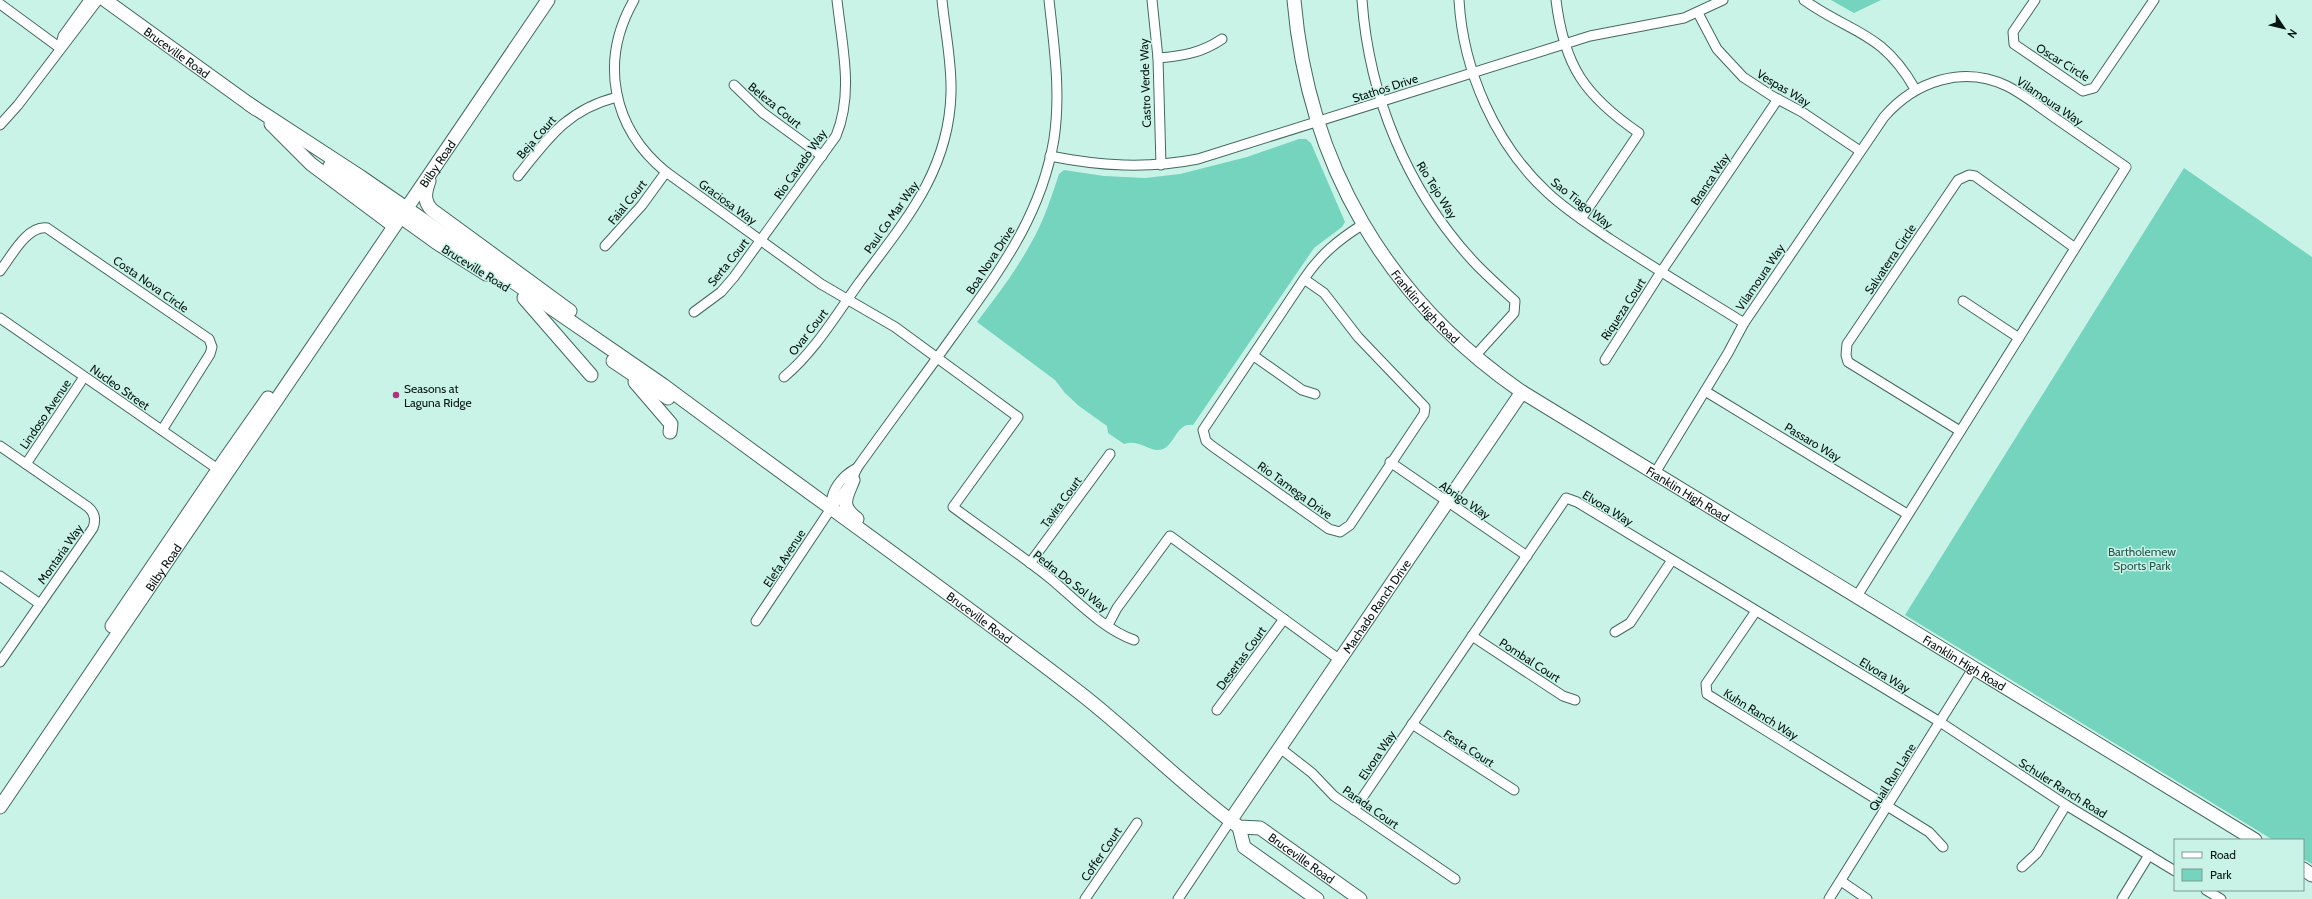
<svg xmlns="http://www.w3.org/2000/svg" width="2312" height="899" viewBox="0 0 2312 899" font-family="Cabin,sans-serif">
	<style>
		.green { fill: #74d4be }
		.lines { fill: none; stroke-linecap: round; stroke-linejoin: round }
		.street-casing { stroke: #446960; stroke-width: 11 }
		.secondary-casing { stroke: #446960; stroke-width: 15 }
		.street { stroke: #fff; stroke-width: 9 }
		.secondary { stroke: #fff; stroke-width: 13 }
		.poi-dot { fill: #b0317f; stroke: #caf3e8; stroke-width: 1.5 }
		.labels { text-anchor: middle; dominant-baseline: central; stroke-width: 3; stroke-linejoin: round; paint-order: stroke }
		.street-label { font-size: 12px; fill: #061511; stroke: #caf3e8 }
		.poi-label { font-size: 12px; fill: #061511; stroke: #caf3e8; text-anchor: start }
		.park-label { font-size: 12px; fill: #25574c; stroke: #caf3e8 }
	</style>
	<rect width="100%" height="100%" fill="#caf3e8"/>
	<g class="green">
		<path d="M 1831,0 L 1881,0 L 1854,13 Z"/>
		<path d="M 1299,139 L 1306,139 L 1311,143 L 1345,222 L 1342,227 L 1314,248 L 1193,425 C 1177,422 1175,444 1163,449 C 1151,454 1140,438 1124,444 L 1108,433 L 1107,426 L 1079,406 L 1065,393 L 1055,380 L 977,322 C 996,297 1016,271 1031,243 C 1044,221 1051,198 1059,174 L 1064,170 L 1104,176 L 1145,178 L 1180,174 L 1247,157 Z"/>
		<path d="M 2184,168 L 2312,257 L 2312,864 L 2303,859 L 2303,840 L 2273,840 L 1905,615 Z"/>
	</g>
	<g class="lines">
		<defs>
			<g id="street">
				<path d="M 634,0 C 599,61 612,128 666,172 L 821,284 L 895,327 L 1018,417 L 953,507 C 985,531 1020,554 1051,579 C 1076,600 1103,629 1134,640"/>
				<path d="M 1152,0 L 1158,58 L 1161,165"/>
				<path d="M 1362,0 C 1369,97 1407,189 1473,261 C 1486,275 1501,288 1515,301 L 1514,313 L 1474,357"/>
				<path d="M 1459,0 C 1463,70 1495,144 1547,192 C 1566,210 1588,224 1610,239 C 1654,268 1699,295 1744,323"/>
				<path d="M 1556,0 C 1564,66 1585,96 1639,133 L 1581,219"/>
				<path d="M 1804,0 C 1852,34 1882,31 1915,89"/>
				<path d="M 2035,0 L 2013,32 L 2014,44 L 2083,91 L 2094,88 L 2154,0"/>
				<path d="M 0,4 L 60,48"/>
				<path d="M 1698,13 L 1717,49 L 1743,77 L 1772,96 L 1802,112 L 1860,151"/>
				<path d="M 60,48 L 63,36 L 89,0"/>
				<path d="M 1158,58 C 1182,56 1202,53 1222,39"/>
				<path d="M 734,85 L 763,113 L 822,156"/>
				<path d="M 0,125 L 18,105 L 98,0"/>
				<path d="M 1050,156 C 1100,166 1147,169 1198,159 L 1590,36 L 1684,18 L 1723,0"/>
				<path d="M 518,176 C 549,137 567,110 617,97"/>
				<path d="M 605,246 L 642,205 L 666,172"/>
				<path d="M 0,271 C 11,257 27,225 47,228 L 209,339 L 212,347 L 210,354 L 162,430"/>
				<path d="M 1304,279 L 1324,293 L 1358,337 L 1425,407 L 1424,414 L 1350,525 L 1340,532 L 1329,529 L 1212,446 L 1206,441 L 1203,430 L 1304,279 C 1320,255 1338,240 1362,225"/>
				<path d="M 1963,301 L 2019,338"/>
				<path d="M 694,312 L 721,292 L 734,277 L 836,136 C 854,93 842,46 837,0"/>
				<path d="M 0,318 L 222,472"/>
				<path d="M 1254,356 L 1302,390 L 1315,394"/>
				<path d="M 1605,360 L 1661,272 L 1778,99"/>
				<path d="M 784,377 C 815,351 836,315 859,283 C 904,222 949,172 951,93 C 952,62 945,31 942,0"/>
				<path d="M 1705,391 L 1907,514"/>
				<path d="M 1960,431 L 1848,362 L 1846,355 L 1847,344 L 1958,180 L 1969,175 L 1975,176 L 2075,248"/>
				<path d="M 0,446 L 88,507 C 95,513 96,520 93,528 L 0,662"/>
				<path d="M 1390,462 L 1527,556"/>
				<path d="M 26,464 L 84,377"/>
				<path d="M 1655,473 L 1728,353 L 1744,323 L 1884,117 C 1915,81 1963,65 2007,86 C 2025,95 2042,109 2058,120 C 2081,136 2103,151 2126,167 L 1857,596"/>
				<path d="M 832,507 C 829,491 843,475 857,468"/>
				<path d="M 1030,563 L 1110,454"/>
				<path d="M 0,576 L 40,604"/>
				<path d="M 1756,611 L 1706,684 L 1707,694 L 1929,832 L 1943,847"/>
				<path d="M 756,621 L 832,507 L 850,484 L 857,468 C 889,423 922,379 955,333 C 999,271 1041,217 1054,139 C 1061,92 1054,46 1049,0"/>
				<path d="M 1108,625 L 1117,608 L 1170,536 L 1340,660"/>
				<path d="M 1615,632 L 1630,623 L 1672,560"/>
				<path d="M 1472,636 L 1563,696 L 1575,700"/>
				<path d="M 1217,710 L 1284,619"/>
				<path d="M 1412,724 L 1514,790"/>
				<path d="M 1280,748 L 1312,773 L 1334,796 L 1455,879"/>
				<path d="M 1354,810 L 1566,498 L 1577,502 L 1940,722 L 2066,805 L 2175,871"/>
				<path d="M 2022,867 L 2037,853 L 2066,805"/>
				<path d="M 1841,881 L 1867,899"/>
				<path d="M 2206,890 L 2221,899"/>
				<path d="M 1085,899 L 1137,823"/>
				<path d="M 1178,899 L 1230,821"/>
				<path d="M 1829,899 L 1974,667"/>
				<path d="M 2122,899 L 2149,855"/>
			</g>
			<g id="secondary">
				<path id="s1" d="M 105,0 L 256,109"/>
				<path id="s2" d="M 1294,0 C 1308,164 1386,298 1522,392 L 2255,840"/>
				<path id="s3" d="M 249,104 L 361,177 L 663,385 C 801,488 943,587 1080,693 C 1134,735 1183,786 1239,827 L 1260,828 L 1360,899"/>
				<path d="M 271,124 L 311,164 L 394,226"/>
				<path d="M 330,166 L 437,243 L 486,274"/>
				<path d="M 429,181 C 425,192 423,201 432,210 L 570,311"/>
				<path d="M 524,298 L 591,375"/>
				<path d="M 613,361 L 668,398"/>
				<path d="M 635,382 L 671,424 L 670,432"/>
				<path d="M 853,480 C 846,498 839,505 857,519"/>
				<path d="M 112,626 L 226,458 L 268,398"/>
				<path id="s4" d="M 0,807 L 548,0"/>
				<path id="s5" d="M 1230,821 L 1522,392"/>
				<path d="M 1239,827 L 1244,847 L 1317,899"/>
				<path d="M 2303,869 L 2312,875"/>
			</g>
		</defs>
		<use href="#street" class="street-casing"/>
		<use href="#secondary" class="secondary-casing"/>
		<use href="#street" class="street"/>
		<use href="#secondary" class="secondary"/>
	</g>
	<circle class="poi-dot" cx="396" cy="395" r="4"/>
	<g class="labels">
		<g class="street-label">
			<text stroke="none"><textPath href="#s1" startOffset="89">Bruceville Road</textPath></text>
			<text transform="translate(2063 62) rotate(32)">Oscar Circle</text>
			<text transform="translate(1145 83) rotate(-92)">Castro Verde Way</text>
			<text transform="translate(1385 88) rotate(-18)">Stathos Drive</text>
			<text transform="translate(1784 88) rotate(31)">Vespas Way</text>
			<text transform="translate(2050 101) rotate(34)">Vilamoura Way</text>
			<text transform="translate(775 105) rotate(39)">Beleza Court</text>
			<text transform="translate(536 137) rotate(-49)">Beja Court</text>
			<text stroke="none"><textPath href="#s4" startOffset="778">Bilby Road</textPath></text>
			<text transform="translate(800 164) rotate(-55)">Rio Cavado Way</text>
			<text transform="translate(1710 179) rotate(-56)">Branca Way</text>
			<text transform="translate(1437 190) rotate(58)">Rio Tejo Way</text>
			<text transform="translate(627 202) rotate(-51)">Faial Court</text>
			<text transform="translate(728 202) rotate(36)">Graciosa Way</text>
			<text transform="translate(1582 203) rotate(38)">Sao Tiago Way</text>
			<text transform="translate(891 217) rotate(-55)">Paul Co Mar Way</text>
			<text transform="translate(1890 259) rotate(-56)">Salvaterra Circle</text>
			<text transform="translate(990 260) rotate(-57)">Boa Nova Drive</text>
			<text transform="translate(728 262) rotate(-51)">Serta Court</text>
			<text transform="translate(476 268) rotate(32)">Bruceville Road</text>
			<text transform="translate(1760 277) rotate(-56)">Vilamoura Way</text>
			<text transform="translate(151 284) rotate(35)">Costa Nova Circle</text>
			<text stroke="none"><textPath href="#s2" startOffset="340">Franklin High Road</textPath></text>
			<text transform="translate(1623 309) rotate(-57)">Riqueza Court</text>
			<text transform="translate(808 332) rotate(-52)">Ovar Court</text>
			<text transform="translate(120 387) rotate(35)">Nucleo Street</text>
			<text transform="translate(45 414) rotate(-56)">Lindoso Avenue</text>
			<text transform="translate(1813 442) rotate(31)">Passaro Way</text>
			<text transform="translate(1295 490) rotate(36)">Rio Tamega Drive</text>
			<text stroke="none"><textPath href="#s2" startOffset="664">Franklin High Road</textPath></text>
			<text transform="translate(1465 500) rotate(34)">Abrigo Way</text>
			<text transform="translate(1061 502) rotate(-54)">Tavira Court</text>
			<text transform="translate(1608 508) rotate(31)">Elvora Way</text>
			<text transform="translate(60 554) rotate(-55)">Montaria Way</text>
			<text transform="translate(784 558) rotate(-57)">Elefa Avenue</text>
			<text stroke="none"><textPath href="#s4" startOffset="290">Bilby Road</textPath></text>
			<text transform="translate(1071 581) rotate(38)">Pedra Do Sol Way</text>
			<text stroke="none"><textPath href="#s5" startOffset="260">Machado Ranch Drive</textPath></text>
			<text stroke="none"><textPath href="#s3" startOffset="893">Bruceville Road</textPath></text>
			<text transform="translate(1241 658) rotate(-54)">Desertas Court</text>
			<text transform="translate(1530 660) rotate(33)">Pombal Court</text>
			<text stroke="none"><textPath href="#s2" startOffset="988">Franklin High Road</textPath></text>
			<text transform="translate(1885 675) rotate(31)">Elvora Way</text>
			<text transform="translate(1761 714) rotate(32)">Kuhn Ranch Way</text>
			<text transform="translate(1469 748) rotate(33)">Festa Court</text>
			<text transform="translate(1377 755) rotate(-56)">Elvora Way</text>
			<text transform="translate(1892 777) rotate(-58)">Quail Run Lane</text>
			<text transform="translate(2063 788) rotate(32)">Schuler Ranch Road</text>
			<text transform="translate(1371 807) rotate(35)">Parada Court</text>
			<text transform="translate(1101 854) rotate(-56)">Coffer Court</text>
			<text stroke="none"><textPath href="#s3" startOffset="1299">Bruceville Road</textPath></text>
		</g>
		<g class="poi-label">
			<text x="404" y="388">Seasons at<tspan x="404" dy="14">Laguna Ridge</tspan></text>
		</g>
		<g class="park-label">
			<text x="2142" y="551">Bartholemew<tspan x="2142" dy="14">Sports Park</tspan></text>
		</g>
	</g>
	<rect x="2174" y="839" width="130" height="52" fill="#caf3e8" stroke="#7c9a92"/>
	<rect x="2182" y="852" width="20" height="6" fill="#ffffff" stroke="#7c9a92"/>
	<text x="2210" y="859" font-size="12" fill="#061511">Road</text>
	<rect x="2182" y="869" width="20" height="12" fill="#74d4be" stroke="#7c9a92"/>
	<text x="2210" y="879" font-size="12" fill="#061511">Park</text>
	<g transform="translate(2284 28) rotate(125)" stroke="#caf3e8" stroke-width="3" paint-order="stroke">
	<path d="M0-3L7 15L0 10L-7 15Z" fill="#061511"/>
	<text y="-6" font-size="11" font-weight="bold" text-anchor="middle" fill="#061511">N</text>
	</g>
</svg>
